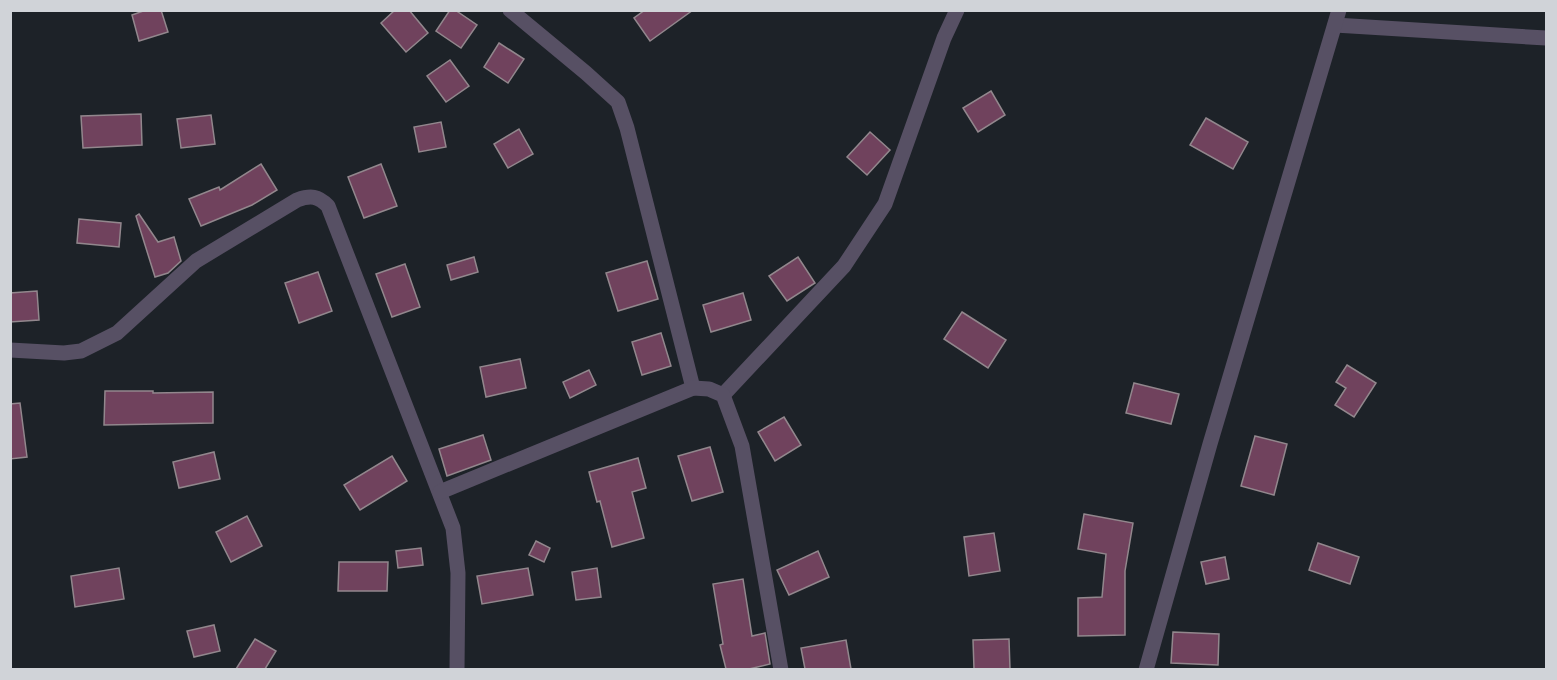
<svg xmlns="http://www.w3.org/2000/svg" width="1557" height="680" viewBox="0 0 1557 680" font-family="Mulish,sans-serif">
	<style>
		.building { fill: #70425d; stroke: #92878d; stroke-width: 1.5 }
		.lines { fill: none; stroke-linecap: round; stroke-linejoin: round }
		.minor { stroke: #575064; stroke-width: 15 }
	</style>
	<rect width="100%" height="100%" fill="#1d2228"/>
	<g class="building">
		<path d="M 146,10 L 161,10 L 168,32 L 139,41 L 132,15 Z"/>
		<path d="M 395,10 L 409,10 L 428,33 L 406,52 L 381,23 Z"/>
		<path d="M 450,10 L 455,10 L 477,25 L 461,48 L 436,31 Z"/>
		<path d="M 645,10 L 693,10 L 650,41 L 634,18 Z"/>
		<path d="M 499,43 L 524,59 L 508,83 L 484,67 Z"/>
		<path d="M 450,60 L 469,86 L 446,102 L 427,76 Z"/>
		<path d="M 991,91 L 1005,115 L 978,132 L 963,108 Z"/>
		<path d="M 141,114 L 142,145 L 83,148 L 81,116 Z"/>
		<path d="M 211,115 L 215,144 L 181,148 L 177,119 Z"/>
		<path d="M 1206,118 L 1248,142 L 1233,169 L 1190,145 Z"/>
		<path d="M 441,122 L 446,147 L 419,152 L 414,127 Z"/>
		<path d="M 519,129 L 533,154 L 508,168 L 494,144 Z"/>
		<path d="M 870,132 L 890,150 L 867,175 L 847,157 Z"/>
		<path d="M 261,164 L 277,190 L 252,205 L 201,226 L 189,199 L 219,187 L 220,190 Z"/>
		<path d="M 381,164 L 397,206 L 364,218 L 348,177 Z"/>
		<path d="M 139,214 L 158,242 L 174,237 L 181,261 L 168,273 L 155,277 L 136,216 Z"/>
		<path d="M 79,219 L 121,223 L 119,247 L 77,243 Z"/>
		<path d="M 474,257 L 478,272 L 451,280 L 447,265 Z"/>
		<path d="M 798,257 L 815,283 L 787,301 L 769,276 Z"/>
		<path d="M 647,261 L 658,299 L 618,311 L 606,273 Z"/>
		<path d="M 405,264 L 420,307 L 392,317 L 376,274 Z"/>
		<path d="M 318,272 L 332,311 L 299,323 L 285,283 Z"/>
		<path d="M 37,291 L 39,320 L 10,322 L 10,293 Z"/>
		<path d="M 743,293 L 751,320 L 711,332 L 703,305 Z"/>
		<path d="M 962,312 L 1006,340 L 988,368 L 944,339 Z"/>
		<path d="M 661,333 L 671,366 L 642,375 L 632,342 Z"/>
		<path d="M 520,359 L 526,388 L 486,397 L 480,367 Z"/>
		<path d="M 1347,365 L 1376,383 L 1354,417 L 1335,405 L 1346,388 L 1336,382 Z"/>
		<path d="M 589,370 L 596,385 L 570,398 L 563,382 Z"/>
		<path d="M 1134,383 L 1179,394 L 1171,424 L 1126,413 Z"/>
		<path d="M 105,391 L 153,391 L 153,393 L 213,392 L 213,423 L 104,425 Z"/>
		<path d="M 20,403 L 27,457 L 10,459 L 10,404 Z"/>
		<path d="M 784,417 L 801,445 L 775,461 L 758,432 Z"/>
		<path d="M 483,435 L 491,460 L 447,476 L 439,449 Z"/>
		<path d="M 1255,436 L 1287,444 L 1274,495 L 1241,486 Z"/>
		<path d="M 710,447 L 723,492 L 692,501 L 678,456 Z"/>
		<path d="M 214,452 L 220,479 L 179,488 L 173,462 Z"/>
		<path d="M 392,456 L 407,481 L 360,510 L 344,485 Z"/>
		<path d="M 638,458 L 646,488 L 632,492 L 644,538 L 612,547 L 600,501 L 597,502 L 589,472 Z"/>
		<path d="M 1084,514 L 1133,523 L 1125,571 L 1125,635 L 1078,636 L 1078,598 L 1102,597 L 1106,554 L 1078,549 Z"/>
		<path d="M 247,516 L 262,546 L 231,562 L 216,532 Z"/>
		<path d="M 994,533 L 1000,571 L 969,576 L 964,537 Z"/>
		<path d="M 536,541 L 550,548 L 544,562 L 529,555 Z"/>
		<path d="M 1318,543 L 1359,557 L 1350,584 L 1309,570 Z"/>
		<path d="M 421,548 L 423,565 L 398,568 L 396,551 Z"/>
		<path d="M 818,551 L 829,577 L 789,595 L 777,570 Z"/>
		<path d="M 1225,557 L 1229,579 L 1206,584 L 1201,562 Z"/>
		<path d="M 339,562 L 388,562 L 387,591 L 338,591 Z"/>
		<path d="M 119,568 L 124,599 L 75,607 L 71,576 Z"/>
		<path d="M 528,568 L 533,595 L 482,604 L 477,576 Z"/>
		<path d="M 597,568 L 601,597 L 576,600 L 572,572 Z"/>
		<path d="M 743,579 L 752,636 L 765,633 L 770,664 L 749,669 L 726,669 L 720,645 L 723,644 L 713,584 Z"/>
		<path d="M 214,625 L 220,651 L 194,657 L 187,631 Z"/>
		<path d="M 1173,632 L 1219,634 L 1218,665 L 1171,663 Z"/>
		<path d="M 255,639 L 276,651 L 265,669 L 236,669 Z"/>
		<path d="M 1009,639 L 1010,669 L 974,669 L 973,640 Z"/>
		<path d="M 846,640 L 851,669 L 805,669 L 801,648 Z"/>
	</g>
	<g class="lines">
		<g class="minor">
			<path d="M 510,10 L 586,73 L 618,102 L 627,128 L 693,388"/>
			<path d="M 1335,25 L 1546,38"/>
			<path d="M 10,350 L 64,353 L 81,351 L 117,333 L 196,261 L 297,200 C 311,195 318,196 328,206 L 453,528 L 458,573 L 457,670"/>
			<path d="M 723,395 L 844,266 L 885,204 L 944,38 L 957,10"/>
			<path d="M 440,492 L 693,388 L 709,389 L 723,395 L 742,446 L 781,670"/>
			<path d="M 1146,670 L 1210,444 L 1339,10"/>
		</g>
	</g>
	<rect width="1557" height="680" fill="none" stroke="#d0d3d8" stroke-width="24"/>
</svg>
